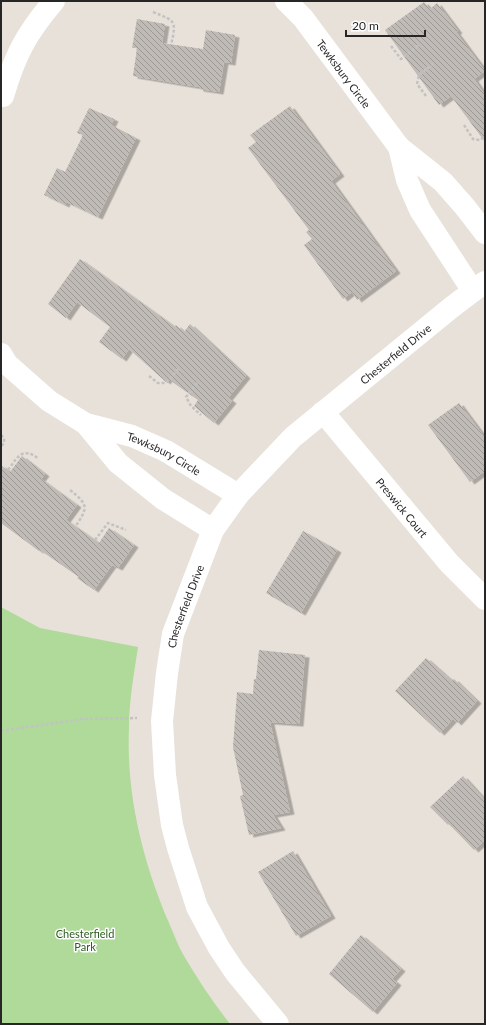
<svg xmlns="http://www.w3.org/2000/svg" width="486" height="1025" viewBox="0 0 486 1025" font-family="Lato,sans-serif">
	<style>
		.grass { fill: #afda9a }
		.building { fill: url(#building-back-hatch); filter: url(#shadow) }
		.lines { fill: none; stroke-linecap: round; stroke-linejoin: round }
		.path { stroke: #c2c2c2; stroke-width: 2.5; stroke-dasharray: 3 2; stroke-linecap: butt }
		.street { stroke: #fff; stroke-width: 22 }
		.labels { text-anchor: middle; dominant-baseline: central; stroke-width: 3; stroke-linejoin: round; paint-order: stroke }
		.street-label { font-size: 11px; fill: #262626; stroke: #fff }
		.park-label { font-size: 11px; fill: #2b5b1f; stroke: #fff }
	</style>
	<defs>
		<pattern id="building-back-hatch" width="6" height="6" patternUnits="userSpaceOnUse"><rect width="6" height="6" fill="#c0bbb6"/><path d="M-1 5l2 2M0 0l6 6M5-1l2 2" fill="none" stroke="#9c9894"/></pattern>
		<filter id="shadow"><feDropShadow dx="4.5" dy="2.5" stdDeviation="0" flood-color="#0004"/></filter>
	</defs>
	<rect width="100%" height="100%" fill="#e8e1d9"/>
	<path class="grass" d="M 1,607 L 40,628 L 138,647 C 134,674 129,701 129,728 C 126,795 143,862 169,923 C 174,934 178,946 184,956 C 198,980 213,1002 230,1024 L 1,1024 Z"/>
	<g class="building">
		<path d="M 424,2 L 430,9 L 437,3 L 458,31 L 456,32 L 485,71 L 474,79 L 485,95 L 485,142 L 451,96 L 439,105 L 385,30 Z"/>
		<path d="M 137,19 L 165,24 L 162,43 L 203,49 L 206,30 L 235,35 L 231,63 L 224,62 L 219,92 L 199,89 L 199,87 L 133,76 L 137,48 L 132,48 Z"/>
		<path d="M 290,106 L 340,174 L 331,181 L 396,271 L 357,300 L 352,292 L 343,299 L 304,245 L 312,239 L 306,232 L 309,230 L 248,148 L 256,142 L 250,135 Z"/>
		<path d="M 89,108 L 114,119 L 111,125 L 136,138 L 98,217 L 66,202 L 65,205 L 44,195 L 57,168 L 65,172 L 83,135 L 77,133 Z"/>
		<path d="M 80,259 L 175,327 L 176,325 L 184,332 L 190,324 L 246,376 L 228,398 L 232,401 L 214,423 L 194,406 L 198,400 L 168,379 L 166,382 L 129,349 L 122,359 L 99,342 L 110,327 L 77,302 L 66,318 L 48,304 Z"/>
		<path d="M 459,403 L 485,438 L 485,471 L 470,482 L 428,425 Z"/>
		<path d="M 22,456 L 45,474 L 41,479 L 77,505 L 66,520 L 99,543 L 109,528 L 134,545 L 118,568 L 112,565 L 94,590 L 77,578 L 79,577 L 40,550 L 39,551 L 1,523 L 1,465 L 10,472 Z"/>
		<path d="M 303,531 L 337,550 L 301,613 L 266,593 Z"/>
		<path d="M 259,650 L 305,655 L 299,724 L 270,722 L 290,812 L 273,815 L 281,828 L 249,835 L 240,796 L 243,795 L 233,747 L 237,692 L 253,694 L 254,679 L 256,679 Z"/>
		<path d="M 426,658 L 452,681 L 454,679 L 477,701 L 457,723 L 453,719 L 440,733 L 395,691 Z"/>
		<path d="M 463,776 L 485,800 L 485,840 L 474,850 L 449,824 L 448,825 L 430,807 Z"/>
		<path d="M 293,851 L 331,916 L 296,936 L 258,872 Z"/>
		<path d="M 361,935 L 401,969 L 392,979 L 397,983 L 373,1012 L 329,974 Z"/>
	</g>
	<g class="lines">
		<g class="path">
			<path d="M 153,12 C 175,21 177,20 171,45"/>
			<path d="M 391,46 L 401,59 L 419,45"/>
			<path d="M 426,96 L 417,84 L 419,75 L 433,64"/>
			<path d="M 464,125 L 473,139 L 480,140 L 485,136"/>
			<path d="M 149,376 L 158,383 L 166,383 L 179,368"/>
			<path d="M 197,383 L 186,397 L 191,406 L 201,415"/>
			<path d="M 1,435 L 4,438 L 4,443 L 1,447"/>
			<path d="M 8,470 C 18,457 22,446 39,459"/>
			<path d="M 70,490 C 89,505 88,508 75,527"/>
			<path d="M 95,540 L 108,523 L 126,530"/>
			<path d="M 1,731 L 82,719 L 137,718"/>
		</g>
		<g class="street">
			<path id="s1" d="M 286,1 L 303,18 L 399,147 L 443,182 L 465,207 L 485,233"/>
			<path d="M 3,96 C 15,55 26,34 54,1"/>
			<path d="M 399,147 L 407,180 L 420,210 L 473,291"/>
			<path id="s2" d="M 1,354 L 7,364 L 49,401 L 86,424 L 132,436 L 166,451 L 238,495"/>
			<path id="s3" d="M 323,412 L 449,563 L 485,599"/>
			<path d="M 86,424 L 118,463 L 163,499 L 213,530"/>
			<path id="s4" d="M 278,1024 L 235,972 L 219,948 L 197,907 L 178,848 L 172,825 L 165,775 L 162,721 L 167,673 L 173,634 L 213,530 L 238,495 L 293,437 L 452,307 L 485,282"/>
		</g>
	</g>
	<g class="labels">
		<g class="street-label">
			<text stroke="none"><textPath href="#s1" startOffset="93">Tewksbury Circle</textPath></text>
			<text stroke="none"><textPath href="#s4" startOffset="787">Chesterfield Drive</textPath></text>
			<text stroke="none"><textPath href="#s2" startOffset="195">Tewksbury Circle</textPath></text>
			<text stroke="none"><textPath href="#s3" startOffset="124">Preswick Court</textPath></text>
			<text stroke="none"><textPath href="#s4" startOffset="451">Chesterfield Drive</textPath></text>
		</g>
		<g class="park-label">
			<text x="85" y="933">Chesterfield<tspan x="85" dy="13">Park</tspan></text>
		</g>
	</g>
	<rect width="486" height="1025" fill="none" stroke="#262626" stroke-width="4"/>
	<path d="M346 30v6h79v-6" fill="none" stroke="#262626" stroke-width="2"/>
	<text x="352" y="30" font-size="12" fill="#262626" stroke="#ffffff" stroke-width="3" paint-order="stroke">20 m</text>
</svg>
